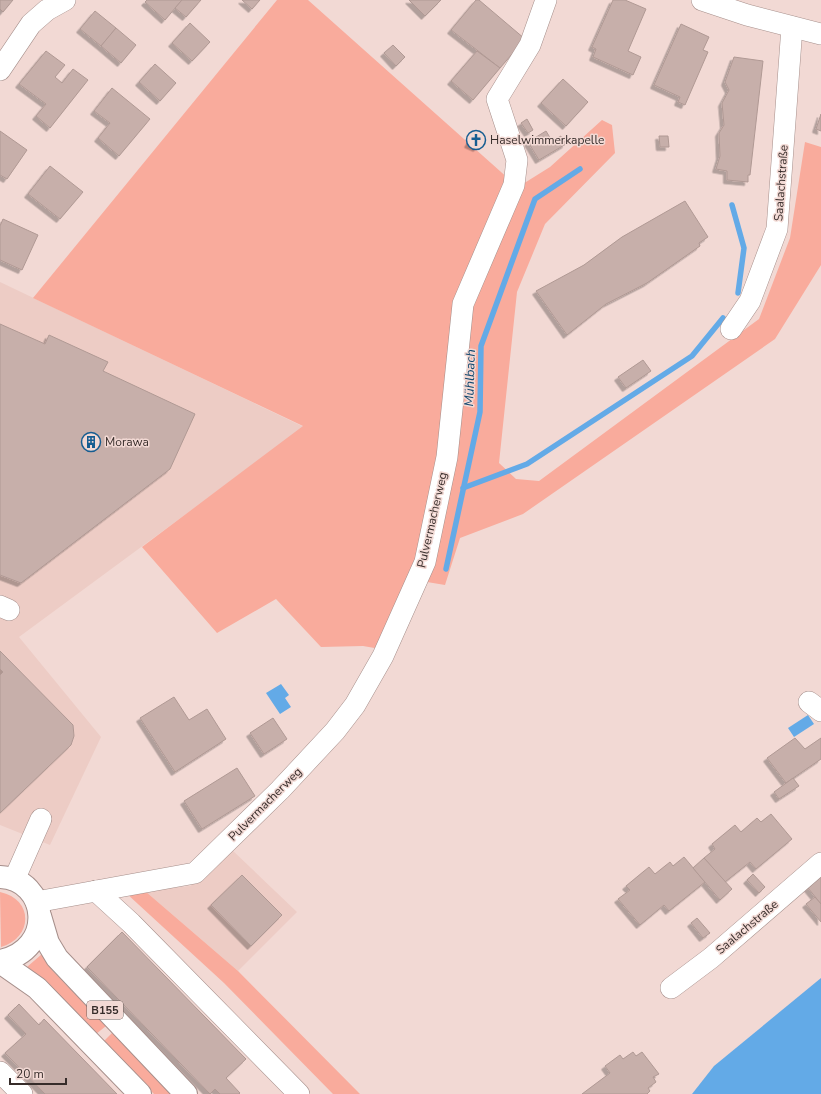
<svg xmlns="http://www.w3.org/2000/svg" width="821" height="1094" viewBox="0 0 821 1094" font-family="'Nunito Sans',sans-serif">
	<style>
		.built { fill: #edccc5 }
		.green { fill: #f9ab9c }
		.water { fill: #63aae7 }
		.lines { fill: none; stroke-linecap: round; stroke-linejoin: round }
		.stream { stroke: #63aae7; stroke-width: 5.5 }
		.building { fill: #c7afaa; stroke: #b09994; filter: url(#shadow) }
		.minor-casing { stroke: #a68f8b; stroke-width: 22 }
		.major-casing { stroke: #a68f8b; stroke-width: 24 }
		.minor { stroke: #fff; stroke-width: 21 }
		.major { stroke: #fff; stroke-width: 22 }
		.labels { text-anchor: middle; dominant-baseline: central; stroke-width: 3; stroke-linejoin: round; paint-order: stroke }
		.shield { fill: #f2d9d4; stroke: #6e605d; stroke-width: 1 }
		.shield-label { font-size: 11px; font-weight: bold; fill: #362c2a }
		.poi-label { font-size: 12px; fill: #362c2a; stroke: #f2d9d4; text-anchor: start }
		.street-label { font-size: 12px; fill: #362c2a; stroke: #f2d9d4 }
		.water-label { font-size: 13px; font-style: italic; fill: #144970; stroke: #f2d9d4 }
	</style>
	<defs>
		<filter id="shadow"><feDropShadow dx="-3.5" dy="3.5" stdDeviation="0" flood-color="#0004"/></filter>
	</defs>
	<rect width="100%" height="100%" fill="#f2d9d4"/>
	<g class="built">
		<path d="M 0,282 L 304,427 L 19,637 L 101,737 L 50,845 L 0,825 Z"/>
		<path d="M 231,849 L 297,912 L 238,971 L 145,891 L 190,886 L 206,875 Z"/>
	</g>
	<g class="green">
		<path d="M 277,0 L 308,0 L 518,187 L 550,167 L 602,120 L 612,125 L 615,153 L 545,224 L 517,292 L 499,463 L 516,479 L 539,481 L 759,319 L 790,238 L 805,142 L 821,147 L 821,265 L 775,339 L 523,514 L 460,538 L 445,585 L 421,581 L 392,651 L 363,646 L 321,647 L 276,599 L 217,633 L 142,547 L 303,426 L 33,298 Z"/>
		<path d="M 145,891 L 238,971 L 360,1094 L 333,1094 L 224,983 L 126,893 Z"/>
		<path d="M 0,892 C 34,899 33,938 1,947 Z"/>
		<path d="M 42,954 L 52,970 L 106,1026 L 96,1034 L 43,979 L 27,967 Z"/>
		<path d="M 112,1033 L 173,1094 L 154,1094 L 103,1042 Z"/>
	</g>
	<g class="water">
		<path d="M 281,684 L 289,695 L 285,698 L 291,707 L 280,714 L 266,693 Z"/>
		<path d="M 808,715 L 814,724 L 794,737 L 788,728 Z"/>
		<path d="M 821,978 L 821,1094 L 692,1094 L 714,1066 Z"/>
	</g>
	<g class="lines">
		<g class="stream">
			<path d="M 732,205 L 744,248 L 738,293"/>
			<path d="M 463,488 L 527,464 L 692,356 L 723,318"/>
			<path d="M 446,569 L 480,412 L 481,346 L 535,199 L 580,169"/>
		</g>
	</g>
	<g class="building">
		<path d="M 0,0 L 13,0 L 3,12 L 0,9 Z"/>
		<path d="M 147,0 L 182,0 L 165,20 L 145,2 Z"/>
		<path d="M 182,0 L 201,0 L 186,17 L 175,8 Z"/>
		<path d="M 242,0 L 260,0 L 252,9 Z"/>
		<path d="M 409,0 L 441,0 L 425,16 Z"/>
		<path d="M 476,0 L 479,0 L 525,39 L 500,68 L 451,30 Z"/>
		<path d="M 613,0 L 625,0 L 646,9 L 628,51 L 641,57 L 633,75 L 593,57 L 596,49 L 592,47 Z"/>
		<path d="M 95,11 L 116,28 L 101,46 L 80,29 Z"/>
		<path d="M 190,23 L 210,42 L 192,61 L 172,43 Z"/>
		<path d="M 681,24 L 709,37 L 703,50 L 708,52 L 685,105 L 678,102 L 680,97 L 654,85 Z"/>
		<path d="M 116,28 L 136,45 L 121,63 L 101,46 Z"/>
		<path d="M 393,45 L 405,57 L 396,66 L 384,53 Z"/>
		<path d="M 46,51 L 65,65 L 55,77 L 62,83 L 73,69 L 88,80 L 50,128 L 36,116 L 46,104 L 19,84 Z"/>
		<path d="M 477,51 L 500,68 L 473,100 L 451,81 Z"/>
		<path d="M 734,57 L 763,61 L 750,175 L 748,175 L 748,182 L 727,180 L 727,171 L 716,169 L 720,156 L 719,133 L 724,125 L 722,103 L 729,90 L 725,82 Z"/>
		<path d="M 155,64 L 176,83 L 160,101 L 139,82 Z"/>
		<path d="M 563,79 L 588,102 L 566,126 L 541,103 Z"/>
		<path d="M 112,88 L 150,119 L 119,156 L 98,138 L 110,123 L 94,111 Z"/>
		<path d="M 821,114 L 821,131 L 816,129 Z"/>
		<path d="M 527,119 L 533,130 L 528,133 L 521,123 Z"/>
		<path d="M 0,131 L 27,150 L 7,179 L 0,175 Z"/>
		<path d="M 476,131 L 484,136 L 477,148 L 468,144 Z"/>
		<path d="M 546,131 L 552,141 L 561,136 L 566,144 L 539,160 L 528,142 Z"/>
		<path d="M 659,136 L 668,136 L 669,147 L 660,147 Z"/>
		<path d="M 50,166 L 83,192 L 60,219 L 28,194 Z"/>
		<path d="M 685,201 L 708,237 L 699,243 L 700,246 L 647,283 L 606,304 L 567,335 L 536,291 L 584,265 L 622,237 Z"/>
		<path d="M 3,219 L 38,235 L 22,270 L 0,260 L 0,226 Z"/>
		<path d="M 0,324 L 45,344 L 49,335 L 108,362 L 103,371 L 195,414 L 170,469 L 21,583 L 0,575 Z"/>
		<path d="M 643,360 L 651,371 L 626,388 L 618,377 Z"/>
		<path d="M 0,651 L 73,725 L 74,736 L 71,745 L 0,813 L 0,675 L 3,672 L 0,669 Z"/>
		<path d="M 174,697 L 189,720 L 207,709 L 226,739 L 175,772 L 140,718 Z"/>
		<path d="M 273,718 L 287,739 L 264,754 L 250,733 Z"/>
		<path d="M 795,738 L 805,749 L 821,738 L 821,759 L 786,783 L 767,758 Z"/>
		<path d="M 237,768 L 255,796 L 202,829 L 184,801 Z"/>
		<path d="M 793,778 L 799,786 L 779,799 L 774,792 Z"/>
		<path d="M 771,814 L 792,839 L 756,869 L 750,862 L 725,882 L 704,858 L 715,849 L 712,844 L 735,825 L 741,832 L 757,818 L 761,822 Z"/>
		<path d="M 684,857 L 705,882 L 669,911 L 664,905 L 640,925 L 618,899 L 630,890 L 626,886 L 649,867 L 655,874 L 670,862 L 673,866 Z"/>
		<path d="M 704,858 L 732,889 L 720,900 L 693,868 Z"/>
		<path d="M 753,874 L 765,887 L 759,893 L 747,880 Z"/>
		<path d="M 242,875 L 282,915 L 251,946 L 211,905 Z"/>
		<path d="M 821,877 L 821,904 L 808,888 Z"/>
		<path d="M 815,897 L 821,904 L 821,922 L 806,904 Z"/>
		<path d="M 697,918 L 710,933 L 703,938 L 691,923 Z"/>
		<path d="M 122,932 L 246,1059 L 226,1078 L 240,1093 L 239,1094 L 220,1094 L 215,1089 L 210,1094 L 87,967 Z"/>
		<path d="M 19,1004 L 39,1025 L 44,1019 L 117,1094 L 45,1094 L 5,1053 L 26,1034 L 8,1015 Z"/>
		<path d="M 633,1052 L 636,1056 L 642,1052 L 659,1074 L 653,1077 L 656,1082 L 648,1088 L 650,1091 L 647,1094 L 582,1094 L 610,1073 L 605,1066 L 620,1055 L 623,1059 Z"/>
	</g>
	<g class="lines">
		<defs>
			<g id="minor">
				<path d="M 702,0 L 747,15 L 821,34"/>
				<path d="M 0,70 L 31,24 L 47,10 L 65,0"/>
				<path d="M 731,329 L 750,301 L 777,229 L 792,27"/>
				<path d="M 0,606 L 9,610"/>
				<path d="M 809,702 L 821,711"/>
				<path d="M 14,880 L 41,819"/>
				<path d="M 96,891 L 131,923 L 299,1094"/>
				<path d="M 36,902 L 195,873 L 280,790 L 335,731 L 355,705 L 383,656 L 425,562 L 447,457 L 463,304 L 514,185 L 517,160 L 497,99 L 530,45 L 546,0"/>
				<path d="M 671,988 L 711,958 L 821,863"/>
				<path d="M 0,1072 L 22,1094"/>
			</g>
			<g id="major">
				<path d="M 0,877 C 49,879 56,950 0,961"/>
				<path d="M 40,916 L 48,943 L 57,958 L 186,1094"/>
				<path d="M 0,962 L 37,988 L 140,1094"/>
			</g>
		</defs>
		<use href="#minor" class="minor-casing"/>
		<use href="#major" class="major-casing"/>
		<use href="#minor" class="minor"/>
		<use href="#major" class="major"/>
	</g>
	<defs>
		<symbol id="church-ring" viewBox="-11 -11 22 22"><circle r="9.5" fill="#f2d9d4" stroke="#165d91" stroke-width="1.5"/><path d="M-1.2-6h2.4v3.5h3.3v2.4h-3.3V6h-2.4V-.1h-3.3v-2.4h3.3Z" fill="#165d91"/></symbol>
		<symbol id="building-ring" viewBox="-11 -11 22 22"><circle r="9.5" fill="#f2d9d4" stroke="#165d91" stroke-width="1.5"/><path d="M-4-6H4V6H1V3H-1V6H-4ZM-2.5-4.3h1.7v1.8h-1.7ZM.8-4.3h1.7v1.8H.8ZM-2.5-1h1.7V.8h-1.7ZM.8-1h1.7V.8H.8Z" fill="#165d91"/></symbol>
	</defs>
	<g fill-rule="evenodd">
		<use href="#church-ring" x="465" y="129" width="22" height="22"/>
		<use href="#building-ring" x="80" y="431" width="22" height="22"/>
	</g>
	<g class="labels">
		<rect class="shield" x="87" y="1001" width="36" height="18" rx="3"/>
		<g class="shield-label">
			<text x="105" y="1010">B155</text>
		</g>
		<g class="poi-label">
			<text x="490" y="140">Haselwimmerkapelle</text>
			<text x="105" y="442">Morawa</text>
		</g>
		<g class="street-label">
			<text transform="translate(781 183) rotate(-86)">Saalachstraße</text>
			<text transform="translate(432 520) rotate(-77)">Pulvermacherweg</text>
			<text transform="translate(265 804) rotate(-45)">Pulvermacherweg</text>
			<text transform="translate(747 927) rotate(-40)">Saalachstraße</text>
		</g>
		<g class="water-label">
			<text transform="translate(470 378) rotate(-88)">Mühlbach</text>
		</g>
	</g>
	<path d="M10 1078v6h56v-6" fill="none" stroke="#362c2a" stroke-width="2"/>
	<text x="16" y="1078" font-size="12" fill="#362c2a" stroke="#f2d9d4" stroke-width="3" paint-order="stroke">20 m</text>
</svg>
